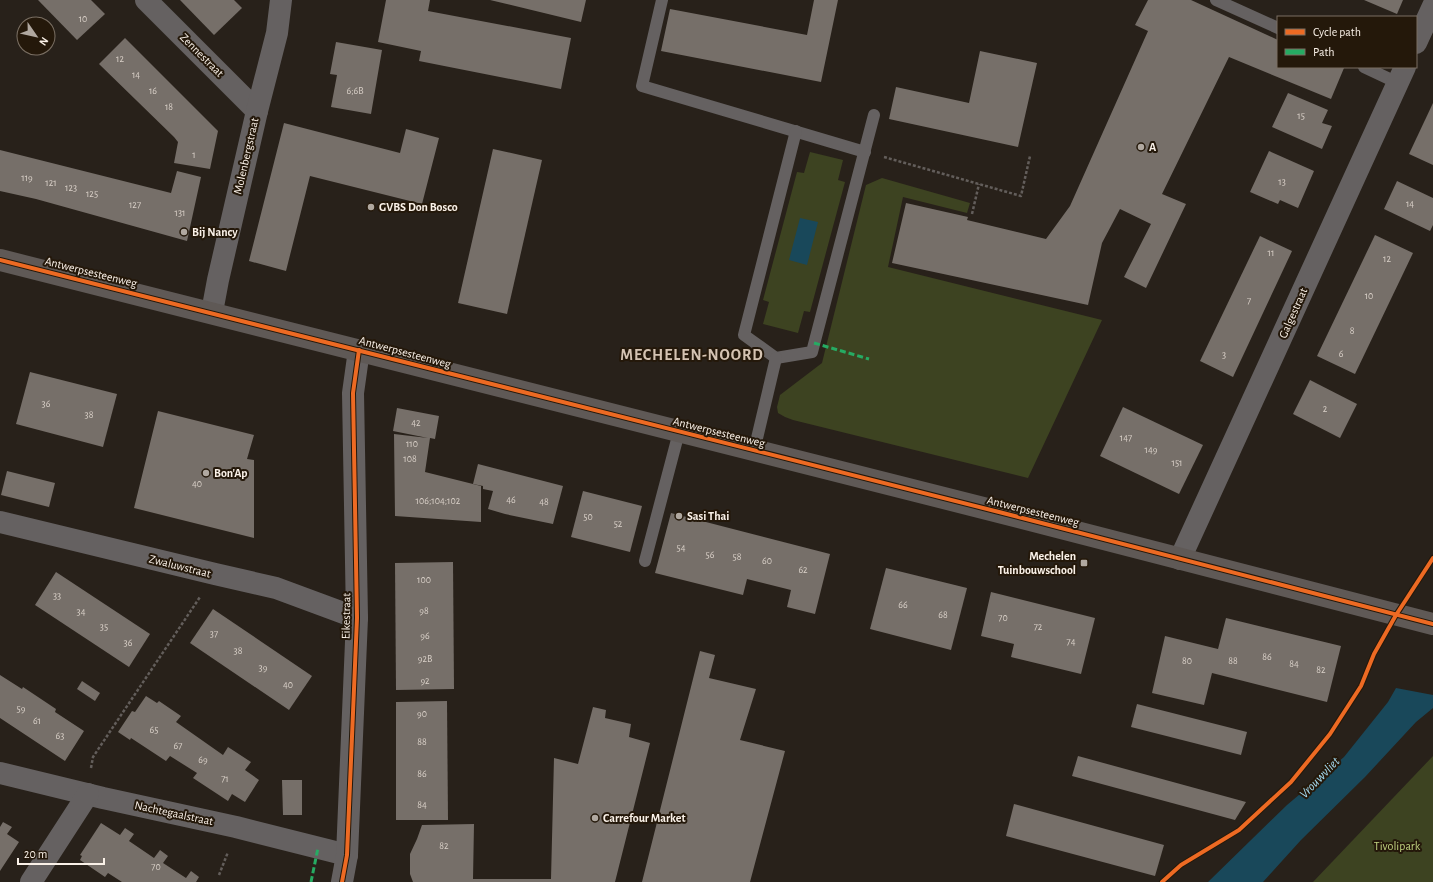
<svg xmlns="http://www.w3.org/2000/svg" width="1433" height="882" viewBox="0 0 1433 882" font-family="'Alegreya Sans',sans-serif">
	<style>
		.green { fill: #3d4321 }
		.water { fill: #19485a }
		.building { fill: #766f69 }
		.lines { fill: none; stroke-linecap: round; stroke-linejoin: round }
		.path { stroke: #635e5b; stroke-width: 2.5; stroke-dasharray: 3 2; stroke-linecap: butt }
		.service { stroke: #656161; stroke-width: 12 }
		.minor { stroke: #656161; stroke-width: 22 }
		.tertiary { stroke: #656161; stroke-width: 22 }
		.secondary { stroke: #5f5956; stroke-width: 22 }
		.quiet { stroke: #26ab63; stroke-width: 3; stroke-dasharray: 6 3; stroke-linecap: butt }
		.cycleway-casing { stroke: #24180a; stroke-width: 6 }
		.cycleway { stroke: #ed6a23; stroke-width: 4 }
		.poi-dot { fill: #b0a8a0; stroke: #24180a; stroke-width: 1.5 }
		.labels { text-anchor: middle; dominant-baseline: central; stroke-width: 4; stroke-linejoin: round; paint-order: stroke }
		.number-label { font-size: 10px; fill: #d9d0c8 }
		.street-label { font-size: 12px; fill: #faf1e8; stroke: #24180a }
		.poi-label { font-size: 12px; font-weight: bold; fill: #faf1e8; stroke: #24180a; text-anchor: start }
		.park-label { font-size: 12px; fill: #c0d380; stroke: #24180a }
		.water-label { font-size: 13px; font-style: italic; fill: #a8e0f7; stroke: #24180a }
		.district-label { font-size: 16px; font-weight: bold; letter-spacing: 1px; fill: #d4c3b2; stroke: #24180a }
	</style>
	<rect width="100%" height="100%" fill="#28211a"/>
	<g class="green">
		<path d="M 810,152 L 843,160 L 838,180 L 845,182 L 810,312 L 804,311 L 798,333 L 763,324 L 769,302 L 763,300 L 797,172 L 804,173 Z"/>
		<path d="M 882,178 L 970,203 L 967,213 L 903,197 L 888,267 L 1102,320 L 1028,478 L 793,420 L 785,417 L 778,413 L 777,407 L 780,395 L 822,363 L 866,185 Z"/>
		<path d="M 1433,756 L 1433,882 L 1313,882 Z"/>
	</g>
	<g class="water">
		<path d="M 800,218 L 818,222 L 807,265 L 789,260 Z"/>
		<path d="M 1396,688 L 1433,695 L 1433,708 L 1416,722 L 1365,777 L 1301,840 L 1263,882 L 1208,882 L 1287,805 L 1344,757 L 1388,702 Z"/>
	</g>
	<g class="building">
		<path d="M 38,0 L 91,0 L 105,14 L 77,40 Z"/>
		<path d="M 180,0 L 234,0 L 242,8 L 214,35 Z"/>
		<path d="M 386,0 L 430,0 L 428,11 L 571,38 L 561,89 L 419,61 L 421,51 L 378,42 Z"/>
		<path d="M 490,0 L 586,0 L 581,22 Z"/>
		<path d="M 814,0 L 838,0 L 821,82 L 661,51 L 670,9 L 807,35 Z"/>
		<path d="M 1148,0 L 1191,0 L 1278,40 L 1278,67 L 1341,67 L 1344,68 L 1331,99 L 1229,57 L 1162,194 L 1186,204 L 1146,288 L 1124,277 L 1151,224 L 1120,209 L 1102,243 L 1088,305 L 892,263 L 906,203 L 968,217 L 967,220 L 1046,239 L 1070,206 L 1148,31 L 1135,25 Z"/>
		<path d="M 1364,0 L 1403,0 L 1397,14 Z"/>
		<path d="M 125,38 L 218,131 L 210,169 L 174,163 L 178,142 L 174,137 L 99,64 Z"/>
		<path d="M 336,42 L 382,50 L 371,114 L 331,107 L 337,75 L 330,74 Z"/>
		<path d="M 980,51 L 1037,63 L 1018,147 L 889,119 L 896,87 L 969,103 Z"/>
		<path d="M 1288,93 L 1328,110 L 1322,123 L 1332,126 L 1322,149 L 1272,127 Z"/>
		<path d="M 1433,103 L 1433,165 L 1409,154 Z"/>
		<path d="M 284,123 L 400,153 L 406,129 L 439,138 L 422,204 L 310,176 L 286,271 L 249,261 Z"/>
		<path d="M 493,149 L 542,160 L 507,314 L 458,303 Z"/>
		<path d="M 0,150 L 171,193 L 177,171 L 201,177 L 187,241 L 36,199 L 0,191 Z"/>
		<path d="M 1269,151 L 1314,171 L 1298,208 L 1280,200 L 1278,204 L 1250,192 Z"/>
		<path d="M 1397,181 L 1433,198 L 1433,225 L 1430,231 L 1384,209 Z"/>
		<path d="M 1375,235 L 1413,253 L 1355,374 L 1317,356 Z"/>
		<path d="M 1260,236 L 1292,251 L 1233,377 L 1200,361 Z"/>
		<path d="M 30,372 L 117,394 L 103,447 L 16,424 Z"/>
		<path d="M 1310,380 L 1357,404 L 1340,438 L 1293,414 Z"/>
		<path d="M 1123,407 L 1203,445 L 1179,494 L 1100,456 Z"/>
		<path d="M 397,408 L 439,416 L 435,439 L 430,438 L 425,472 L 481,486 L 481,522 L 395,516 L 394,434 L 428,438 L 393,431 Z"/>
		<path d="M 158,411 L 254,435 L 247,459 L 254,460 L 254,538 L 134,508 Z"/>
		<path d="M 478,464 L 563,486 L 553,524 L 505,514 L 488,509 L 493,491 L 483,489 L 483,486 L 473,484 Z"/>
		<path d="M 7,471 L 55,483 L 49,507 L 1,495 Z"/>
		<path d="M 583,491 L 642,506 L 630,552 L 571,537 Z"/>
		<path d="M 671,513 L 830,554 L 815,614 L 787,607 L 791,590 L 747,579 L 743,595 L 655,573 Z"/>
		<path d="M 453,562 L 454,689 L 396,690 L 395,563 Z"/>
		<path d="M 886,568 L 967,588 L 951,650 L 870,629 Z"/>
		<path d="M 56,572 L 150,634 L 129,667 L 35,605 Z"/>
		<path d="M 991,592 L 1095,618 L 1081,674 L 1011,657 L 1014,644 L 981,636 Z"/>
		<path d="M 213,609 L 312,676 L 289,710 L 190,643 Z"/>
		<path d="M 1226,618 L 1341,646 L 1327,702 L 1212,673 L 1204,705 L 1152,693 L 1165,636 L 1218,649 Z"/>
		<path d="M 700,651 L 715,655 L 709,678 L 756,689 L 740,740 L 785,751 L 750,882 L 642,882 Z"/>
		<path d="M 0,675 L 22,689 L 23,687 L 56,709 L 55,712 L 84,731 L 65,761 L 0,718 Z"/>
		<path d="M 82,681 L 100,693 L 95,701 L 77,689 Z"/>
		<path d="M 146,696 L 157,703 L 159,701 L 181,716 L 176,722 L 223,755 L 228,747 L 251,762 L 245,770 L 259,780 L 245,802 L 232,794 L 228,801 L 193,778 L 197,773 L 170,756 L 166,761 L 131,738 L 130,740 L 118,732 L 132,711 L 135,712 Z"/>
		<path d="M 447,701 L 448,820 L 396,820 L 396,702 Z"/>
		<path d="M 1137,704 L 1247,732 L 1241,755 L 1131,727 Z"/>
		<path d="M 593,707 L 606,710 L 605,718 L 631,724 L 629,737 L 650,743 L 615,882 L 413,882 L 410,874 L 410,854 L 417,839 L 422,825 L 474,824 L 473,879 L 551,879 L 554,758 L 578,764 Z"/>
		<path d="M 1078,756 L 1246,802 L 1235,820 L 1072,776 Z"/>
		<path d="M 282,780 L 302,780 L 302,815 L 283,815 Z"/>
		<path d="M 1014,804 L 1164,845 L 1155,876 L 1006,836 Z"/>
		<path d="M 3,822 L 12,827 L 7,834 L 19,842 L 0,871 L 0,827 Z"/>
		<path d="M 101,823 L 120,835 L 125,828 L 134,834 L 129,841 L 154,858 L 160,850 L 168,856 L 163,863 L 186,878 L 191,871 L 199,877 L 196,882 L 122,882 L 108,873 L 105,877 L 80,860 L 82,856 L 80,855 Z"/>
	</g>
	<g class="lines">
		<g class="path">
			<path d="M 884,157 L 1021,196 L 1030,156"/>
			<path d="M 972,214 L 979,184"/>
			<path d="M 91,768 L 93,757 L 200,597"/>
			<path d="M 219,875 L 228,852"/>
		</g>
		<g class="service">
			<path d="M 662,0 L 642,86 L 865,152"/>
			<path d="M 1216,0 L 1278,28"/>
			<path d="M 1364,67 L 1398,83"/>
			<path d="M 796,131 L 744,335 L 776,358 L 812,352 L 874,115"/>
			<path d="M 754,451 L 776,358"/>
			<path d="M 645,561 L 679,432"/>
		</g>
		<g class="minor">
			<path d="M 146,0 L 257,111"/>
			<path d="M 1416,43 L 1433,6"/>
			<path d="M 212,312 L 218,280 L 257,111 L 277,33 L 281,0"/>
			<path d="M 0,522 L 215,574 L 276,588 L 357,618"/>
			<path d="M 1180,559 L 1405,67"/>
			<path d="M 0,773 L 103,798 L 236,827 L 347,855"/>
			<path d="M 31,882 L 88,794"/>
		</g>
		<path class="tertiary" d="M 342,882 L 347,855 L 357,618 L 353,393 L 359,350"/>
		<path class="secondary" d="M 0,260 L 999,512 L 1433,624"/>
		<g class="quiet">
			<path d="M 814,343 L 869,359"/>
			<path d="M 311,882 L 318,848"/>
		</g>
		<defs>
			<g id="cycleway">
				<path d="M 0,260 L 999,512 L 1433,624"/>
				<path d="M 342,882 L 347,855 L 357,618 L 353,393 L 359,350"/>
				<path d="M 1162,882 L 1181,865 L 1239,830 L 1291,782 L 1330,734 L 1361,686 L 1374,654 L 1396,615 L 1433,558"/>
			</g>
		</defs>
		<use href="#cycleway" class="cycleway-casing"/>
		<use href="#cycleway" class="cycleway"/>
	</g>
	<g class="poi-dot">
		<circle cx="1141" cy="147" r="4"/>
		<circle cx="371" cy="207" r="4"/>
		<circle cx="184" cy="232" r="4"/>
		<circle cx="206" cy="473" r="4"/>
		<circle cx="679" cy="516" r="4"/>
		<rect x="1080" y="559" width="8" height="8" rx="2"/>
		<circle cx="595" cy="818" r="4"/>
	</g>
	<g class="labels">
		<g class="number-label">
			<text x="83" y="19">10</text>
			<text x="120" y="59">12</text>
			<text x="136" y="75">14</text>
			<text x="153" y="91">16</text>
			<text x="355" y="91">6;6B</text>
			<text x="169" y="107">18</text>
			<text x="1301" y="116">15</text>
			<text x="194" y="155">1</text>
			<text x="27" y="178">119</text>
			<text x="1282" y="182">13</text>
			<text x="51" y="183">121</text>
			<text x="71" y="188">123</text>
			<text x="92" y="194">125</text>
			<text x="1410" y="204">14</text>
			<text x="135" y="205">127</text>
			<text x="180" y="213">131</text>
			<text x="1271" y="253">11</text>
			<text x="1387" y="259">12</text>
			<text x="1369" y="296">10</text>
			<text x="1249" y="301">7</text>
			<text x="1352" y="331">8</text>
			<text x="1341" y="354">6</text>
			<text x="1224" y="355">3</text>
			<text x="46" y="404">36</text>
			<text x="1325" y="409">2</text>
			<text x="89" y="415">38</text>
			<text x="416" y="423">42</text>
			<text x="1126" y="438">147</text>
			<text x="412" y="444">110</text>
			<text x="1151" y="450">149</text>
			<text x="410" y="459">108</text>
			<text x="1177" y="463">151</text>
			<text x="197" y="484">40</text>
			<text x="511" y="500">46</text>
			<text x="438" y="501">106;104;102</text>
			<text x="544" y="502">48</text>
			<text x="588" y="517">50</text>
			<text x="618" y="524">52</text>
			<text x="681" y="548">54</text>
			<text x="710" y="555">56</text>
			<text x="737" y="557">58</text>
			<text x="767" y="561">60</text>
			<text x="803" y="570">62</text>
			<text x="424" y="580">100</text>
			<text x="57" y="596">33</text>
			<text x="903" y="605">66</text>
			<text x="424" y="611">98</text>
			<text x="81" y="612">34</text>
			<text x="943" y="615">68</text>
			<text x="1003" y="618">70</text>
			<text x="104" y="627">35</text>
			<text x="1038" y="627">72</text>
			<text x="214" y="634">37</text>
			<text x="425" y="636">96</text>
			<text x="1071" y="642">74</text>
			<text x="128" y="643">36</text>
			<text x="238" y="651">38</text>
			<text x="1267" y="657">86</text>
			<text x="425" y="659">92B</text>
			<text x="1187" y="661">80</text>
			<text x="1233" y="661">88</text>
			<text x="1294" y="664">84</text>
			<text x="263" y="668">39</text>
			<text x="1321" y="670">82</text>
			<text x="425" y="681">92</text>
			<text x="288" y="685">40</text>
			<text x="21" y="709">59</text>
			<text x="422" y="714">90</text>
			<text x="37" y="721">61</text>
			<text x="154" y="730">65</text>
			<text x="60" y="736">63</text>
			<text x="422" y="742">88</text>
			<text x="178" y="746">67</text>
			<text x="203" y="760">69</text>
			<text x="422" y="774">86</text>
			<text x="225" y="779">71</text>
			<text x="422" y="805">84</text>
			<text x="444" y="846">82</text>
			<text x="156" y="867">70</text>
		</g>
		<g class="street-label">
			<text transform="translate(202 55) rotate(45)">Zennestraat</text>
			<text transform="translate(246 156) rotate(-77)">Molenbergstraat</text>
			<text transform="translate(91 272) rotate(14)">Antwerpsesteenweg</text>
			<text transform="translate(1293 313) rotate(-66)">Galgestraat</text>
			<text transform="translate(405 352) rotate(15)">Antwerpsesteenweg</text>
			<text transform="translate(719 432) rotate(14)">Antwerpsesteenweg</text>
			<text transform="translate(1033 511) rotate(14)">Antwerpsesteenweg</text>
			<text transform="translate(180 566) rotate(14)">Zwaluwstraat</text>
			<text transform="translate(346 616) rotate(-89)">Eikestraat</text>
			<text transform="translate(174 813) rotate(12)">Nachtegaalstraat</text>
		</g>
		<g class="poi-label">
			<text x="1149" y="147">A</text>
			<text x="379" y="207">GVBS Don Bosco</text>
			<text x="192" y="232">Bij Nancy</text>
			<text x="214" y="473">Bon'Ap</text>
			<text x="687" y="516">Sasi Thai</text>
			<text x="1076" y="556" text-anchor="end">Mechelen<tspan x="1076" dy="14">Tuinbouwschool</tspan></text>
			<text x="603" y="818">Carrefour Market</text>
		</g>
		<g class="park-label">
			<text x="1397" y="846">Tivolipark</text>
		</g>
		<g class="water-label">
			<text transform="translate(1320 778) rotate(-46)">Vrouwvliet</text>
		</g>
		<g class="district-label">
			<text x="692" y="355">MECHELEN-NOORD</text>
		</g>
	</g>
	<rect x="1277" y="16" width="140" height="52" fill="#24180a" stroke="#7a6f63"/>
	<rect x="1285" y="29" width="20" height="6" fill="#ed6a23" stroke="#7a6f63"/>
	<text x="1313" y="36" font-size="12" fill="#faf1e8">Cycle path</text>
	<rect x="1285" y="49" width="20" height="6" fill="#26ab63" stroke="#7a6f63"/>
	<text x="1313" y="56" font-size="12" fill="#faf1e8">Path</text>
	<g transform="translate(36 36) rotate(124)"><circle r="19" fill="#24180a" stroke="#7a6f63"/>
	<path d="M0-3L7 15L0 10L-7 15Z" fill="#b0a8a0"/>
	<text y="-6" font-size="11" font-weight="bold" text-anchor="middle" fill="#faf1e8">N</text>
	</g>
	<path d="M18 858v6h86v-6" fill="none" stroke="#faf1e8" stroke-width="2"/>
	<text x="24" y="858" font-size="12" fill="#faf1e8" stroke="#24180a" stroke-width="3" paint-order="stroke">20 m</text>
</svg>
